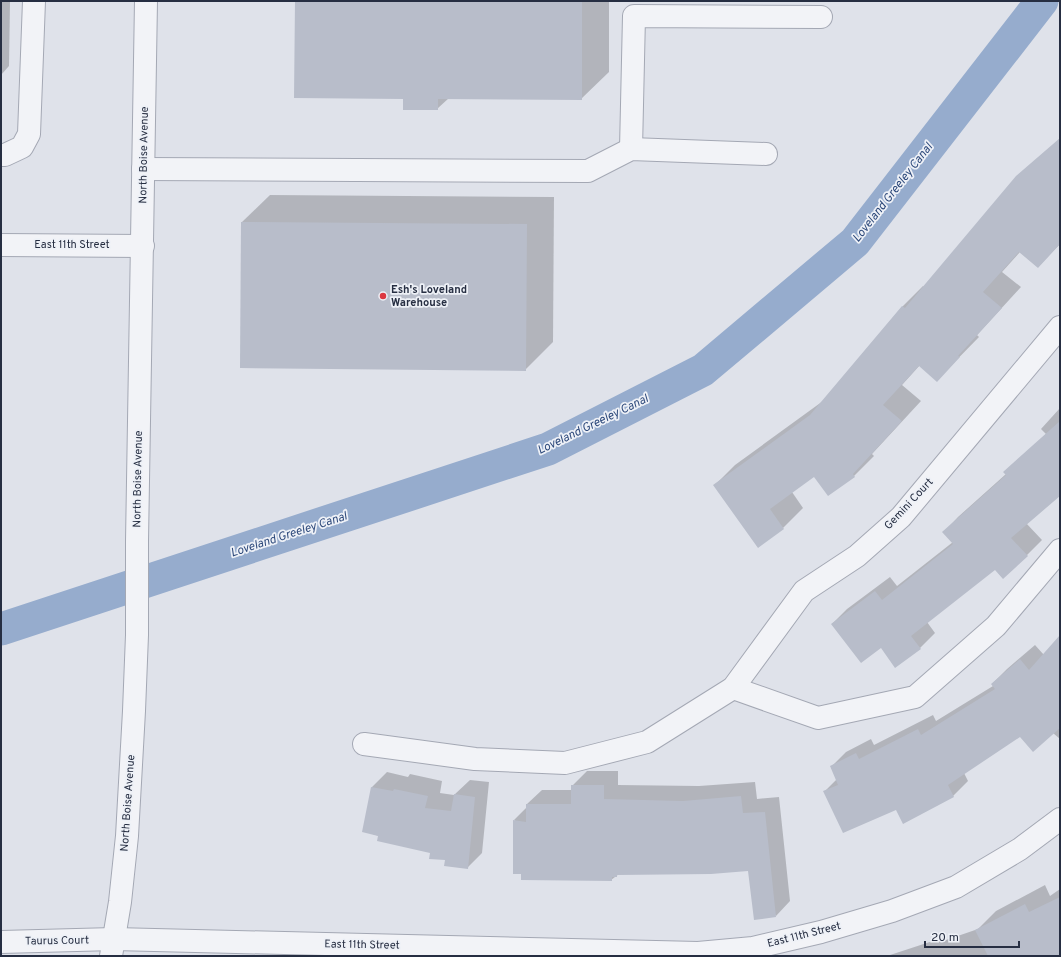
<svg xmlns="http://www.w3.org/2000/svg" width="1061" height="957" viewBox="0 0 1061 957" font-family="Overpass,sans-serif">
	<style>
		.shadow { fill: #0003 }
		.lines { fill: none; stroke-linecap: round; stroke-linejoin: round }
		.canal { stroke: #96accd; stroke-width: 33 }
		.building { fill: #b8bdca }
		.minor-casing { stroke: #a4a8b4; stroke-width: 24 }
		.minor { stroke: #f2f3f7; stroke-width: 22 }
		.poi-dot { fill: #dc3741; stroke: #eef1f7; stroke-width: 1.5 }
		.labels { text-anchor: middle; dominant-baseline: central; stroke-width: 3.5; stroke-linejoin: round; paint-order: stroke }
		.street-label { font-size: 11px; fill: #262e42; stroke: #eef1f7 }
		.poi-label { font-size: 11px; font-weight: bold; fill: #262e42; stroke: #eef1f7; text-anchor: start }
		.water-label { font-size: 12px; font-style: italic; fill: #2c487a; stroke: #eef1f7 }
	</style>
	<rect width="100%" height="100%" fill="#dfe2ea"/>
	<g class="shadow">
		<path d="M 1,1 L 10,1 L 9,66 L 1,75 Z"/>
		<path d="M 296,1 L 609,1 L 609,72 L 581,99 L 449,98 L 437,109 L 404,98 Z"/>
		<path d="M 1060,140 L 1060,244 L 1038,267 L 1020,252 L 1002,272 L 1021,287 L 977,335 L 979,337 L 937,380 L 920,365 L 902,385 L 921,401 L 872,454 L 874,456 L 854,476 L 814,476 L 792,492 L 803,508 L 783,528 L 715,485 L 735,465 L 823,401 L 903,306 L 923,286 L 924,287 Z"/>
		<path d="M 270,195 L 554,197 L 553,342 L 525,370 L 242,222 Z"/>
		<path d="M 1060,408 L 1060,494 L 1026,523 L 1042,540 L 1027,555 L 1003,578 L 995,569 L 927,622 L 935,633 L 920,648 L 881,647 L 832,624 L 847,609 L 890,577 L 897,586 L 953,542 L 944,532 L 958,517 L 1006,474 L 1046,434 L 1041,429 Z"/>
		<path d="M 1060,637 L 1060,739 L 1053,733 L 1020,736 L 964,773 L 968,781 L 953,796 L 897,809 L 824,792 L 837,779 L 831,767 L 846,752 L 871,739 L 874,745 L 933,715 L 936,721 L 993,686 L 992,684 L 1007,669 L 1035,645 L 1044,655 Z"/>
		<path d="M 587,771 L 618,771 L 618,785 L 699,786 L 755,782 L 757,799 L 779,797 L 790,901 L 776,916 L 749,870 L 619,874 L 611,880 L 514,820 L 527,807 L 527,804 L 542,790 L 572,790 L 572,786 Z"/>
		<path d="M 387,772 L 408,777 L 410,774 L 442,781 L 440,793 L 454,795 L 470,780 L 489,782 L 482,853 L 467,868 L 446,860 L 431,852 L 363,831 L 372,787 Z"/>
		<path d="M 1045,885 L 1050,896 L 1060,889 L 1060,956 L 887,956 L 945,937 L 946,940 L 978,929 L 996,911 Z"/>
	</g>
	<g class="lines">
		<path class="canal" d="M 1,629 L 548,449 L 703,370 L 855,242 L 1042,1"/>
	</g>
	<g class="building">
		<path d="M 295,1 L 582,1 L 582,100 L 438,99 L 438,110 L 403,110 L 403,99 L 294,98 Z"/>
		<path d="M 1060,138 L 1060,244 L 1038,268 L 1019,252 L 983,292 L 1002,308 L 958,356 L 960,357 L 937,382 L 919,366 L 883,405 L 902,421 L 853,474 L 855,477 L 828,496 L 814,477 L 770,509 L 784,529 L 758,548 L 713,485 L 810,415 L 902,306 L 905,308 L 1016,176 Z"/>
		<path d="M 241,222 L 527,224 L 526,371 L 240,368 Z"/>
		<path d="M 1060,421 L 1060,496 L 1011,538 L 1028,556 L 1003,579 L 995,570 L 911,636 L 921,649 L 895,668 L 881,648 L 861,663 L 831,624 L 875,591 L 882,600 L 953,544 L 942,532 L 1006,475 L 1003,472 Z"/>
		<path d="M 1060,635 L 1060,728 L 1033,752 L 1020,737 L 948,785 L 954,797 L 903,824 L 896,810 L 843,833 L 823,791 L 838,785 L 830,766 L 856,753 L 859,759 L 918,729 L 921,735 L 995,689 L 991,684 L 1020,659 L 1029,670 Z"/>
		<path d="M 571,785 L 604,785 L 604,799 L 683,801 L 741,796 L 743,813 L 765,812 L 776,917 L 754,920 L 748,871 L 711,874 L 617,875 L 617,877 L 612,877 L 612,881 L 521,880 L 521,874 L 513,874 L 513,820 L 526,822 L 526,804 L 571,804 Z"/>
		<path d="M 371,787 L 393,791 L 394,789 L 428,796 L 425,808 L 451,811 L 454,794 L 475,797 L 468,869 L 444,866 L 445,860 L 429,859 L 430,853 L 377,841 L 378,836 L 362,832 Z"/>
		<path d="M 1060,897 L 1060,956 L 988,956 L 975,930 L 1025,904 L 1029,912 Z"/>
	</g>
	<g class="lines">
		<defs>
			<g id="minor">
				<path d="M 631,149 L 634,16 L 821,17"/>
				<path d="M 1,155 L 5,155 L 22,147 L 29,134 L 34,1"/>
				<path d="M 143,169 L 588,171 L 631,149 L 766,154"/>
				<path d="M 1,245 L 143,246"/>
				<path d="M 733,688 L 818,718 L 915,697 L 996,626 L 1060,550"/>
				<path d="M 364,744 L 475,759 L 565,763 L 647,742 L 733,688 L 804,591 L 857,556 L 901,517 L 1060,327"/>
				<path d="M 1,942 L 114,939 L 698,953 L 753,948 L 821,932 L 892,911 L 956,887 L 1020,849 L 1060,819"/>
				<path d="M 111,956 L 120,902 L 127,836 L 134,711 L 137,635 L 137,541 L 146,1"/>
			</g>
		</defs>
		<use href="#minor" class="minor-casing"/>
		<use href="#minor" class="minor"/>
	</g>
	<circle class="poi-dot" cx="383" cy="296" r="4"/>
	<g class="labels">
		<g class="street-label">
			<text transform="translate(144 155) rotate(-89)">North Boise Avenue</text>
			<text x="72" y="245">East 11th Street</text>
			<text transform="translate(138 479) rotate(-89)">North Boise Avenue</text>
			<text transform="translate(909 504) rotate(-47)">Gemini Court</text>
			<text transform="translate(128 803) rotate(-86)">North Boise Avenue</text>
			<text transform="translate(804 935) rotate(-14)">East 11th Street</text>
			<text transform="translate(57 941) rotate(-1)">Taurus Court</text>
			<text transform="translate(362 945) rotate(1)">East 11th Street</text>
		</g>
		<g class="poi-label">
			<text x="391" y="290">Esh's Loveland<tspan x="391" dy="13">Warehouse</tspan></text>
		</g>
		<g class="water-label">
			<text transform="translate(893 193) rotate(-52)">Loveland Greeley Canal</text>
			<text transform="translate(593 425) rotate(-26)">Loveland Greeley Canal</text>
			<text transform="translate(289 535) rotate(-18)">Loveland Greeley Canal</text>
		</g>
	</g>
	<rect width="1061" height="957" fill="none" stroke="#262e42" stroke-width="4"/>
	<path d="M925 941v6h94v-6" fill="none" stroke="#262e42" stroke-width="2"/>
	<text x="931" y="941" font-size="12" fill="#262e42" stroke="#eef1f7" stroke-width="3" paint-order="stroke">20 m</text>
</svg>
